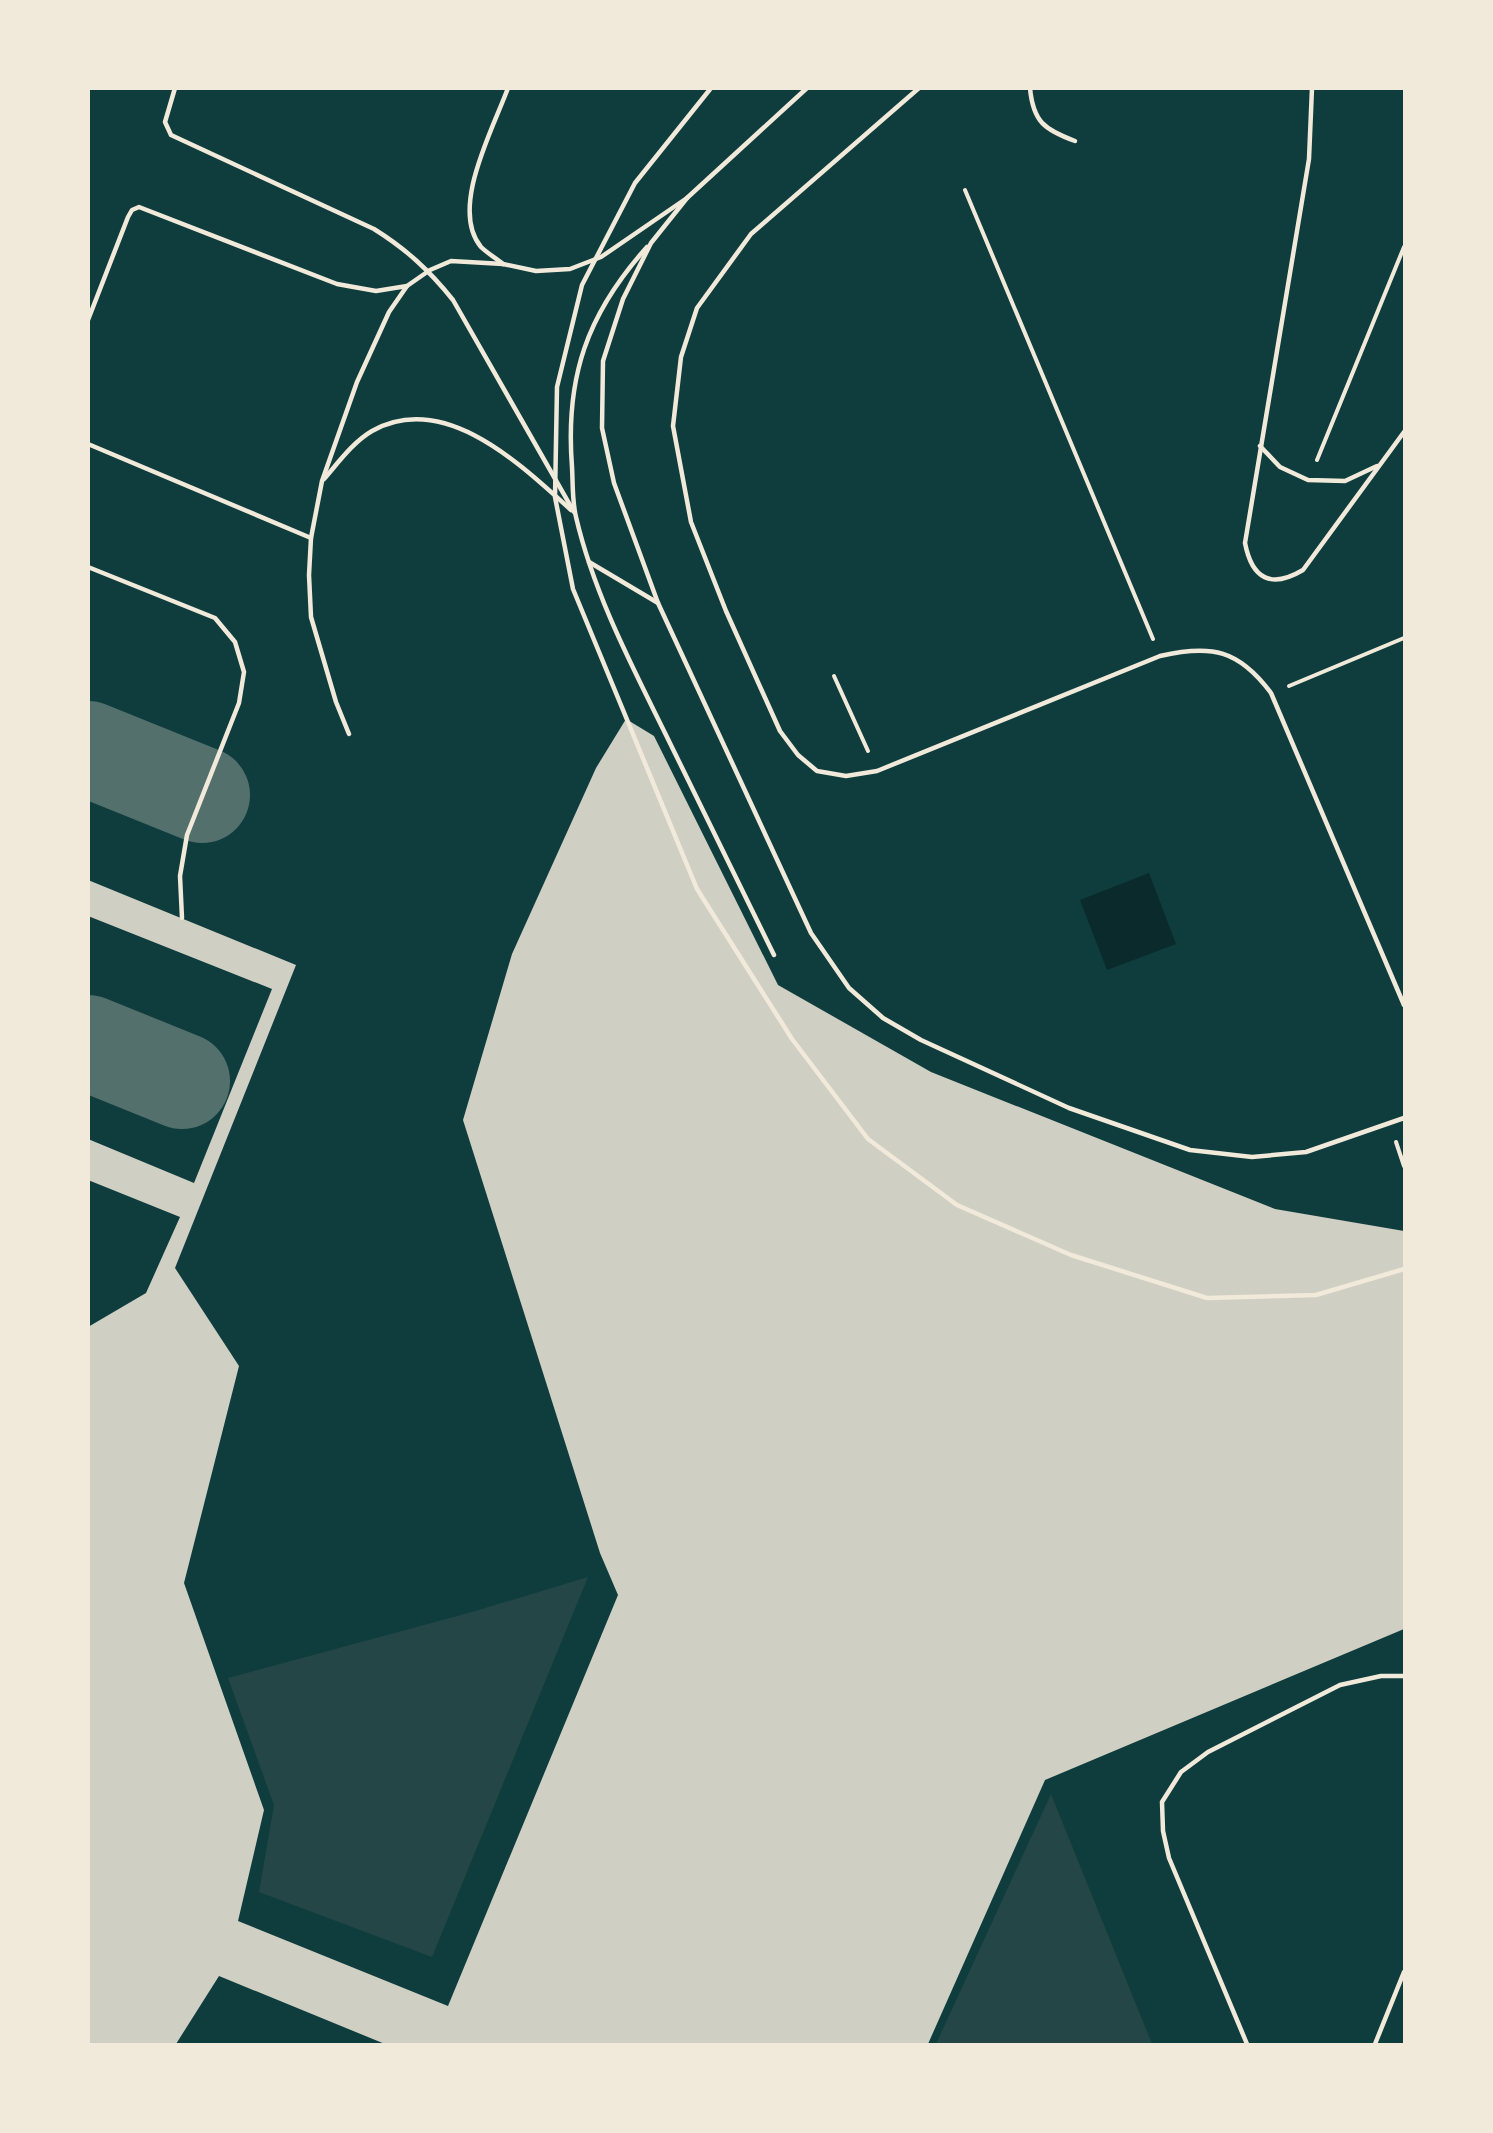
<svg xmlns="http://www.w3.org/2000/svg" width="1493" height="2133" viewBox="0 0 1493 2133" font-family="'Public Sans',sans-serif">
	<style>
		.green { fill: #244646 }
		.water { fill: #0a2a2b }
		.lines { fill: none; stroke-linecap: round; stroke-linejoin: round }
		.taxiway { stroke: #53706d; stroke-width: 96 }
		.building { fill: #cfcfc3 }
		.path { stroke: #f1e9da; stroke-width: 4 }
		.service { stroke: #f1e9da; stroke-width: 4.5 }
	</style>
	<rect width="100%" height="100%" fill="#0f3d3e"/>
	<g class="green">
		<path d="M 588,1577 L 432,1957 L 259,1892 L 274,1805 L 228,1678 L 472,1612 Z"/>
		<path d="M 1051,1794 L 1152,2044 L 936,2044 Z"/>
	</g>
	<path class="water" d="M 1149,873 L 1176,944 L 1107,970 L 1080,900 Z"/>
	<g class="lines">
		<g class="taxiway">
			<path d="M 88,749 L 202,795"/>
			<path d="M 88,1043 L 182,1081"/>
		</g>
	</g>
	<path class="building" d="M 626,719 L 654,736 L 778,985 L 931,1072 L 1275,1209 L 1404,1231 L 1404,1629 L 1045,1780 L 928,2044 L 385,2044 L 219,1976 L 176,2044 L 88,2044 L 88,1327 L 146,1293 L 180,1217 L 88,1180 L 88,1139 L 194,1183 L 272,989 L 88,916 L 88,880 L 296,965 L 175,1268 L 239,1366 L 184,1583 L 264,1810 L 238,1921 L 448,2006 L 618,1595 L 600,1553 L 463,1120 L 512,954 L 596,768 Z"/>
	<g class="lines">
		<g class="path">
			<path d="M 965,190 L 1153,639"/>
			<path d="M 1317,460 L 1404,247"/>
			<path d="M 834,676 L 868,751"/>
			<path d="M 1289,686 L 1404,638"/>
			<path d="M 1396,1142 L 1404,1166"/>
		</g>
		<g class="service">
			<path d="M 175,88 L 165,122 L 171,135 L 374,229 C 406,249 429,270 453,300 L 574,512"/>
			<path d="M 711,88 L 635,183 L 582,285 L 557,387 L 555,497 L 573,589 L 697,889 L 792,1039 L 868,1139 L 957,1205 L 1071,1255 L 1207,1298 L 1316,1295 L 1404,1269"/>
			<path d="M 919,88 L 751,234 L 697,308 L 681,357 L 673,426 L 691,522 L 726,611 L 780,731 L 798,755 L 817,771 L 846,776 L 877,771 L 1160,656 C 1212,644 1239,650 1271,693 L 1404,1005"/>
			<path d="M 1030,88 C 1033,122 1045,130 1075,141"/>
			<path d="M 1312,88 L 1309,159 L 1245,543 C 1252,579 1271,589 1303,570 L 1404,432"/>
			<path d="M 687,198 L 651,243 L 623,299 L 603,361 L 602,428 L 614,483 L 658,603 L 811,933 L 849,988 L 883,1018 L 921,1040 L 1069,1108 L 1190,1150 L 1252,1157 L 1306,1152 L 1404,1118"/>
			<path d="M 647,247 C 587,314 565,377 572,467 C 573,483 572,501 576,517 C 594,594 631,664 666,735 C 702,808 738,881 774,955"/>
			<path d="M 503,264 C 496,258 487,253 481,247 C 449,209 493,129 508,88"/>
			<path d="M 88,320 L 128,217 L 132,210 L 139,207 L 337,284 L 376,291 L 407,286"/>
			<path d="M 88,444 L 311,538"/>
			<path d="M 1260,446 L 1280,467 L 1308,480 L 1345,481 L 1377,466"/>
			<path d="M 324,479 C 338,463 353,442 372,431 C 445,390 522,466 571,510"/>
			<path d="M 589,562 L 658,603"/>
			<path d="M 88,567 L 215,618 L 235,642 L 244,672 L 239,703 L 187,835 L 180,876 L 182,918"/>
			<path d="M 349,734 L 336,702 L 311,617 L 309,575 L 311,538 L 322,481 L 357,382 L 389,312 L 407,286 L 430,270 L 451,261 L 503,264 L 536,271 L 570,269 L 601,257 L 687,198 L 807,88"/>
			<path d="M 1247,2044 L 1169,1858 L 1163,1831 L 1162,1802 L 1181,1772 L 1208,1752 L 1340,1685 L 1381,1676 L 1404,1676"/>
			<path d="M 1375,2044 L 1404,1972"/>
		</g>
	</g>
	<rect width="1493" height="2133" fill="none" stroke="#f1e9da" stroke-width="180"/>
</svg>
